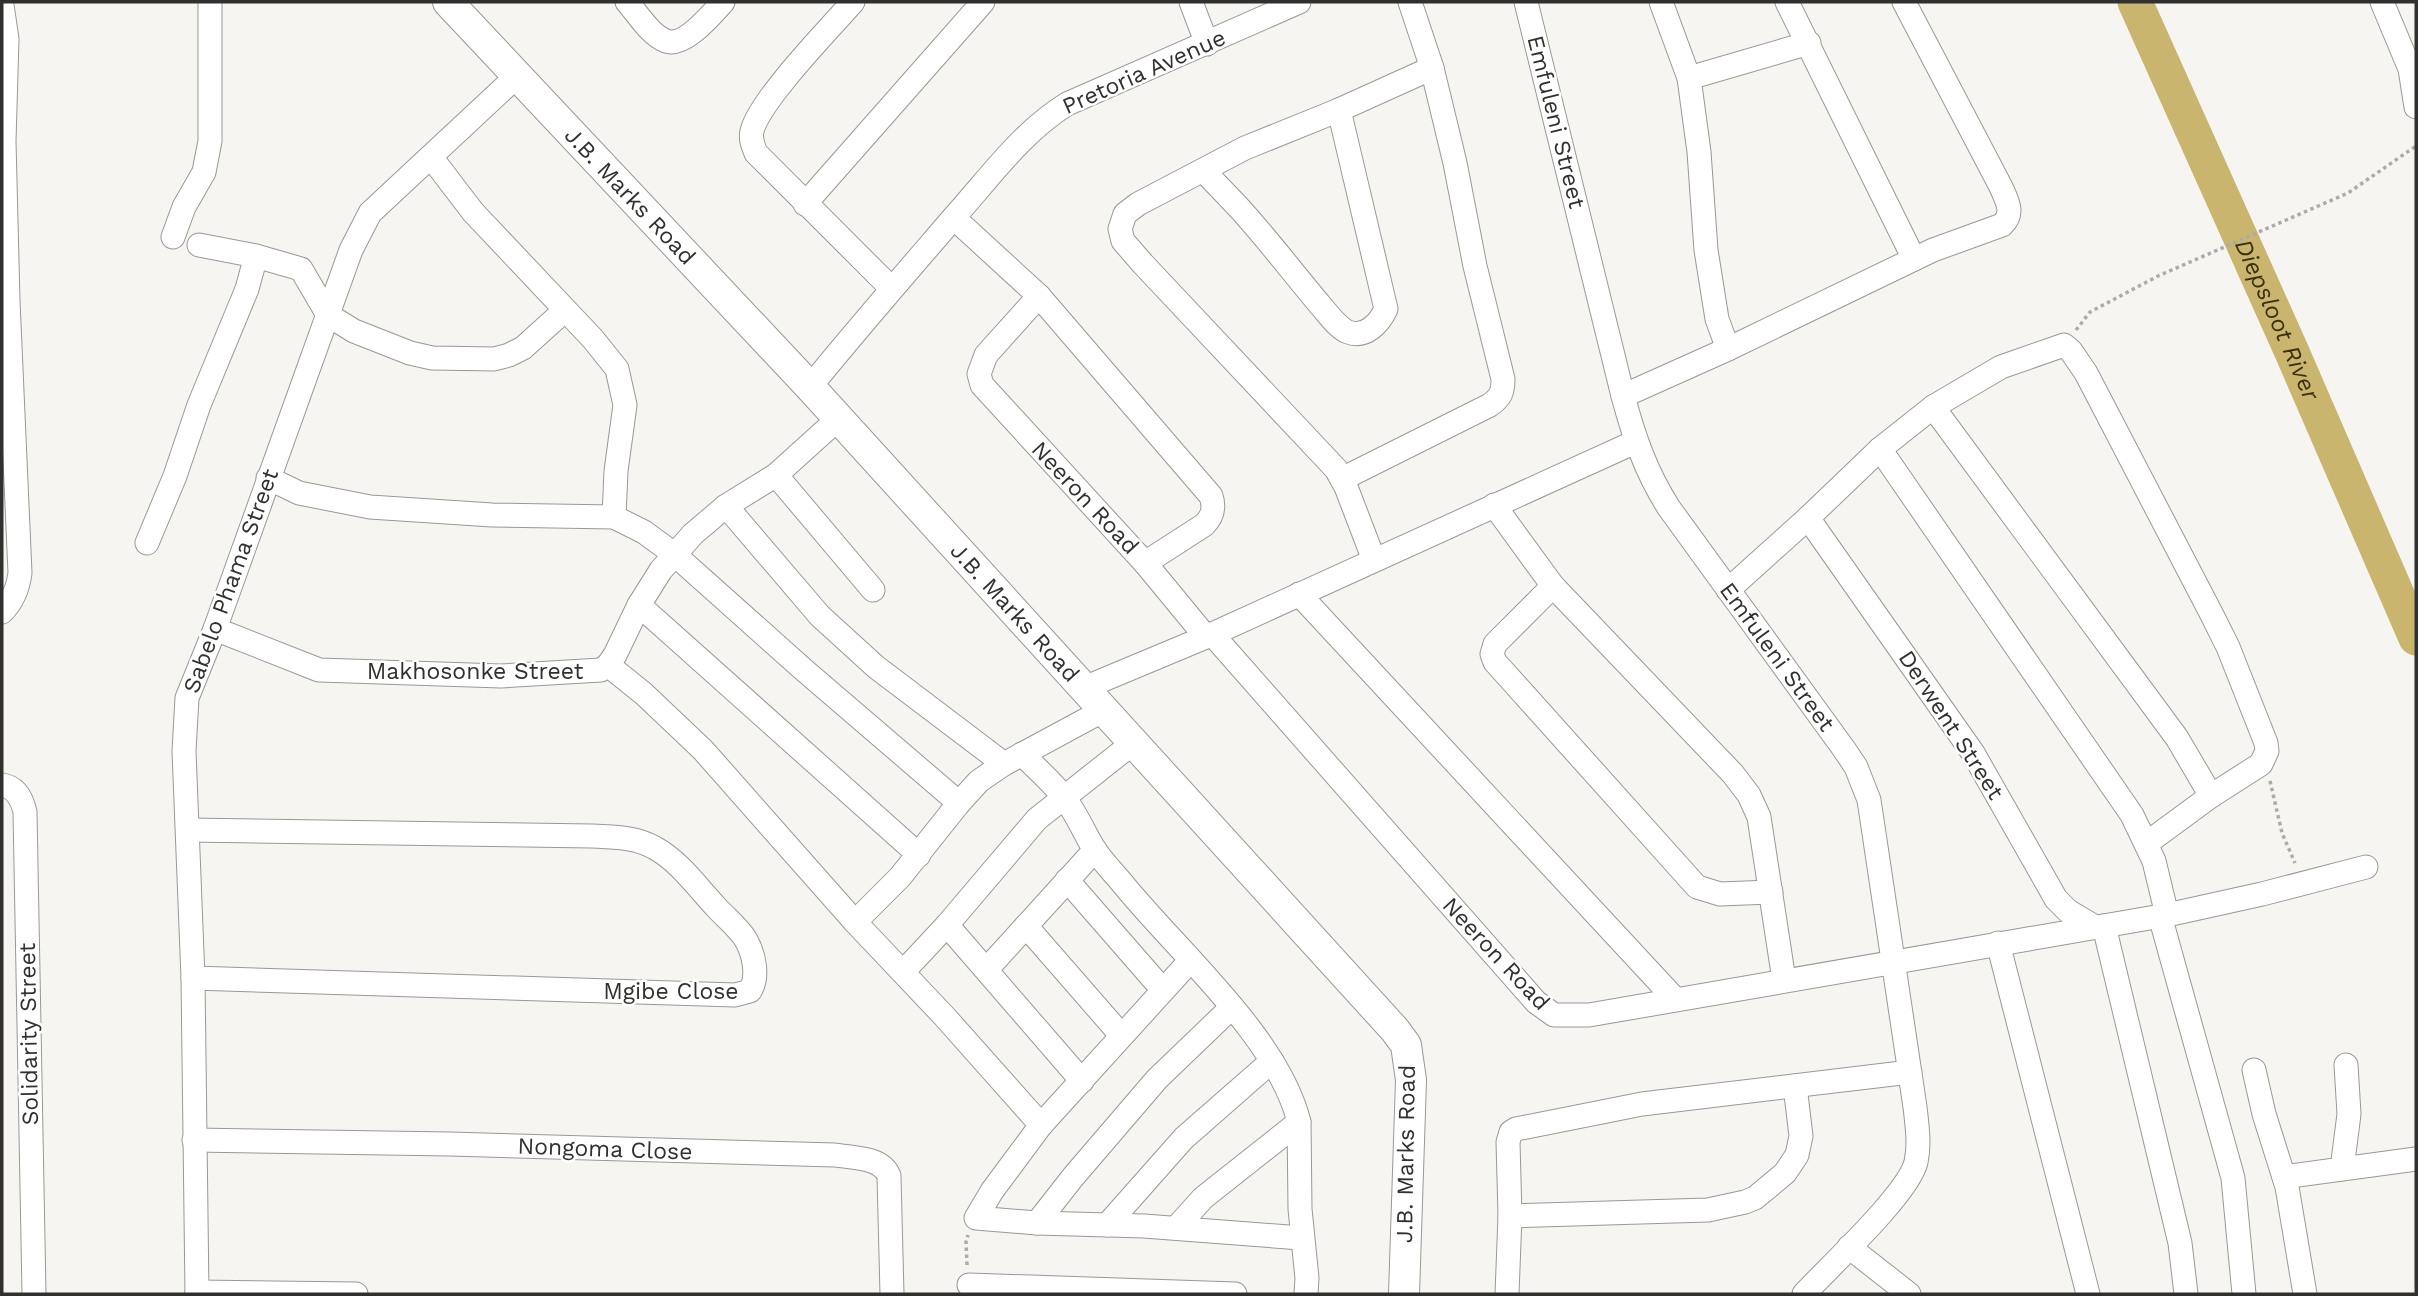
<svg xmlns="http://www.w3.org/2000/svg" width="2418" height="1296" viewBox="0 0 2418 1296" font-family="'Work Sans',sans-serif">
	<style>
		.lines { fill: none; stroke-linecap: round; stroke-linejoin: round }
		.river { stroke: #cab56e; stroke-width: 35 }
		.minor-casing { stroke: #999895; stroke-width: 25 }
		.tertiary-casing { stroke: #999895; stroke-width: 32 }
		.path { stroke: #acaba9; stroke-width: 3.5; stroke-dasharray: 3.5 3.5; stroke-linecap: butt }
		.minor { stroke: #fff; stroke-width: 23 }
		.tertiary { stroke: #fff; stroke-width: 30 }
		.labels { text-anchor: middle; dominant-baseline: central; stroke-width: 5; stroke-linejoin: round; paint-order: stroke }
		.street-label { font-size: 23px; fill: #30302f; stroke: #fff }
		.water-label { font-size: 24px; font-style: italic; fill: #393010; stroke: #fff }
	</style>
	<rect width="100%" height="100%" fill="#f6f5f2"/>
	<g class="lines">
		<path class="river" id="s1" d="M 2135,2 L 2291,350 L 2416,638"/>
		<defs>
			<g id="minor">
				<path d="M 627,2 C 638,14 650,35 666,41 C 684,48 712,14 723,2"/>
				<path d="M 853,2 C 830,28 759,101 752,131 C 750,139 753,146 756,153 L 891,288"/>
				<path d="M 1191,2 L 1207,44"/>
				<path d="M 1526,2 L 1623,396 C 1634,437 1646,472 1669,508 L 1844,749 L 1856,767 L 1869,800 L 1915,1107 C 1917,1125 1920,1144 1916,1162 C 1909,1193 1829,1267 1804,1294"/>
				<path d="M 1661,2 L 1689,78 L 1699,152 L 1706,250 L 1717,319 L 1728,349"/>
				<path d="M 1787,2 L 1914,259"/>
				<path d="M 2382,2 L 2410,69 L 2416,107"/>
				<path d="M 2,5 L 7,39 L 4,141 L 8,301 L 20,573 C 18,589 13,601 2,612"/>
				<path d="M 1689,78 L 1809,43"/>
				<path d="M 431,157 L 473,212 L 593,339 L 617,369 L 625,405 L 616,471 L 614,517"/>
				<path d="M 1204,171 C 1216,184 1229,197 1241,210 C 1269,241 1294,274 1321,306 C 1328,314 1338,328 1348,332 C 1366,339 1380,322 1386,309 L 1339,110"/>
				<path d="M 805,204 L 983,2"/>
				<path d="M 954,218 L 1039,296 L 1211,496 C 1215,508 1213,516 1204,525 L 1145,563"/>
				<path d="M 173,237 L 184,207 L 204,172 L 210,141 L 210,2"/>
				<path d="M 199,245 L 256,256 L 301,269 L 328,315 L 354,331 L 410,353 L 432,358 L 494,359 L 509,355 L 523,348 L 564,311"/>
				<path d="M 1039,296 L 986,355 L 979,374 L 982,385 L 1145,563 L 1206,637"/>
				<path d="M 810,387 C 857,329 906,273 955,216 C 990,177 1022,132 1067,104 L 1299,2"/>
				<path d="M 1623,396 L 1728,349 L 1933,250 L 2002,225 C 2015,213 2007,201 2001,187 L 1904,2"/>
				<path d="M 1933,407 L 2177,738 L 2211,796"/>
				<path d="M 1880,449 L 2132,815 L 2154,861 L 2167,915"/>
				<path d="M 776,475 L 873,590"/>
				<path d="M 268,478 L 299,493 L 370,507 L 492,515 L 614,517 L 644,532 L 674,554 L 804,670 L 959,803"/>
				<path d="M 1342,479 L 1490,405 C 1501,397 1503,392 1503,379 L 1475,266 L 1455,163 L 1432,68 L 1410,2"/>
				<path d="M 1494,505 L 1553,586 L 1733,774 L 1749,795 L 1759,817 L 1784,980"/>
				<path d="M 726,506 L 820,616 L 876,667 L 1004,764"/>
				<path d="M 1808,518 L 1973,753 L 2056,899 L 2068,911 L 2095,927"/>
				<path d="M 147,543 L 175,476 L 199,405 L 247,289 L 256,256"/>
				<path d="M 1374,560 L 1346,487 L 1336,469 L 1143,264 L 1123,241 L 1120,229 L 1125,214 L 1138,204 L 1245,148 L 1339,110 L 1432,68"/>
				<path d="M 1553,586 L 1495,644 L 1492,654 L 1495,662 L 1697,887 L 1720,894 L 1771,892"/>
				<path d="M 1728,590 L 1808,518 L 1880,449 L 1933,407 L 2001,367 L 2064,345 L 2071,351 L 2086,373 L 2211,613 L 2228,647 L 2266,743 L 2267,751 L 2261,764 L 2211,796 L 2147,843"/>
				<path d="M 1299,594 L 1675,999"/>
				<path d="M 639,605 L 919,855"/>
				<path d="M 215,629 L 319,670 L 501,676 L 601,670 L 608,665 L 615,655 L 639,605 L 661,570 L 693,534 L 726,506 L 776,475 L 838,419"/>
				<path d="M 1212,634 L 1536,1002 L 1554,1015 L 1589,1015 L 2167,915 L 2262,894 L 2366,867"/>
				<path d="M 608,665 L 644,694 L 703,750 L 855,922 L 945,1017 L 1041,1125"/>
				<path d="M 1084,688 L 1206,637 L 1635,442"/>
				<path d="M 1022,754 C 1036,768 1051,781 1063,796 C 1075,811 1083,830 1093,847 C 1101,860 1113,872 1123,884 C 1178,952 1278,1037 1299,1122 L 1300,1209 L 1307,1278 L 1306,1294"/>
				<path d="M 2,785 C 16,787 22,799 25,812 L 34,1294"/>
				<path d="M 189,830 L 592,836 C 613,837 636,837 655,848 C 679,861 698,888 717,908 C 726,918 739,928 746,940 C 754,954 759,977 750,991 L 735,995 L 193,978"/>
				<path d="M 1067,880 L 1162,989"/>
				<path d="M 2160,916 L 2233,1178 L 2244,1294"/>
				<path d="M 855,922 L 900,877 L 959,803 L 979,781 L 1004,764 L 1104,710"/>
				<path d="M 947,925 L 1082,1081"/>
				<path d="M 1026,926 L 1121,1035"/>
				<path d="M 2104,926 L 2180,1243 L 2186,1294"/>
				<path d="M 1998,943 L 2088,1294"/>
				<path d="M 1190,961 L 1041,1125 L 992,1191 L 976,1218 L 1037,1223 L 1144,1226 L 1301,1238"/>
				<path d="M 987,969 L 1095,850"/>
				<path d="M 903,972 L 947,925 L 1037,819 L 1133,743"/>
				<path d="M 2254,1070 L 2264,1114 L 2287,1187 L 2305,1294"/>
				<path d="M 194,1140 L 450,1144 L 835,1155 C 853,1158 882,1157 889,1176 L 892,1294"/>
				<path d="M 2342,1169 L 2349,1114 L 2346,1065"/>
				<path d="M 2284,1177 L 2416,1159"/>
				<path d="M 1510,1216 L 1708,1210 L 1745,1202 L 1755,1198 L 1785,1173 L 1797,1155 L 1801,1136 L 1795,1086"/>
				<path d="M 1037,1223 L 1073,1177 L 1157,1079 L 1232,1007"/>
				<path d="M 1107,1225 L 1184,1138 L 1272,1061"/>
				<path d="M 1176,1228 L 1203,1198 L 1299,1122"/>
				<path d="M 1849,1247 L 1909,1294"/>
				<path d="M 969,1285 L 1235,1294"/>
				<path d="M 197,1292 L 356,1294"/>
				<path d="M 197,1294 L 193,978 L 184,751 L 187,698 L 215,629 L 351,250 L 370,213 L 517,76"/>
				<path d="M 1507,1294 L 1510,1216 L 1508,1142 L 1511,1132 L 1516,1129 L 1642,1104 L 1910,1072"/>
			</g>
			<g id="tertiary">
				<path id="s2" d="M 448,2 L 810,387 L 1395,1030 L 1406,1045 L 1411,1080 L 1404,1294"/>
			</g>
		</defs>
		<use href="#minor" class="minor-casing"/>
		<use href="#tertiary" class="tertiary-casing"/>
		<g class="path">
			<path d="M 2076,330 L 2090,312 L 2158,276 L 2348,193 L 2416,146"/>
			<path d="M 2270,781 L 2282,833 L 2295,863"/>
			<path d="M 967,1265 L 966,1242 L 968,1235"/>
		</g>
		<use href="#minor" class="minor"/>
		<use href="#tertiary" class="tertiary"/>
	</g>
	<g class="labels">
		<g class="street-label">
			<text transform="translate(1144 72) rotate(-24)">Pretoria Avenue</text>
			<text transform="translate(1556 122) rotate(76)">Emfuleni Street</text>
			<text stroke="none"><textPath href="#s2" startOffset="266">J.B. Marks Road</textPath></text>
			<text transform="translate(1085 498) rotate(47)">Neeron Road</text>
			<text transform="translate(231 581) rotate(-70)">Sabelo Phama Street</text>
			<text stroke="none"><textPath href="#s2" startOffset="833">J.B. Marks Road</textPath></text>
			<text transform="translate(1777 657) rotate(54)">Emfuleni Street</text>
			<text x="475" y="671">Makhosonke Street</text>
			<text transform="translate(1951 725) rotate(57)">Derwent Street</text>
			<text transform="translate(1496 954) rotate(47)">Neeron Road</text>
			<text x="671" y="991">Mgibe Close</text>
			<text transform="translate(29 1034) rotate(-91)">Solidarity Street</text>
			<text transform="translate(605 1149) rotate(2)">Nongoma Close</text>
			<text transform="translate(1406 1154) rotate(-89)">J.B. Marks Road</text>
		</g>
		<g class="water-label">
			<text stroke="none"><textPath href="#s1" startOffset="348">Diepsloot River</textPath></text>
		</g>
	</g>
	<rect width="2418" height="1296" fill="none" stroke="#30302f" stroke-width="7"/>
</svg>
